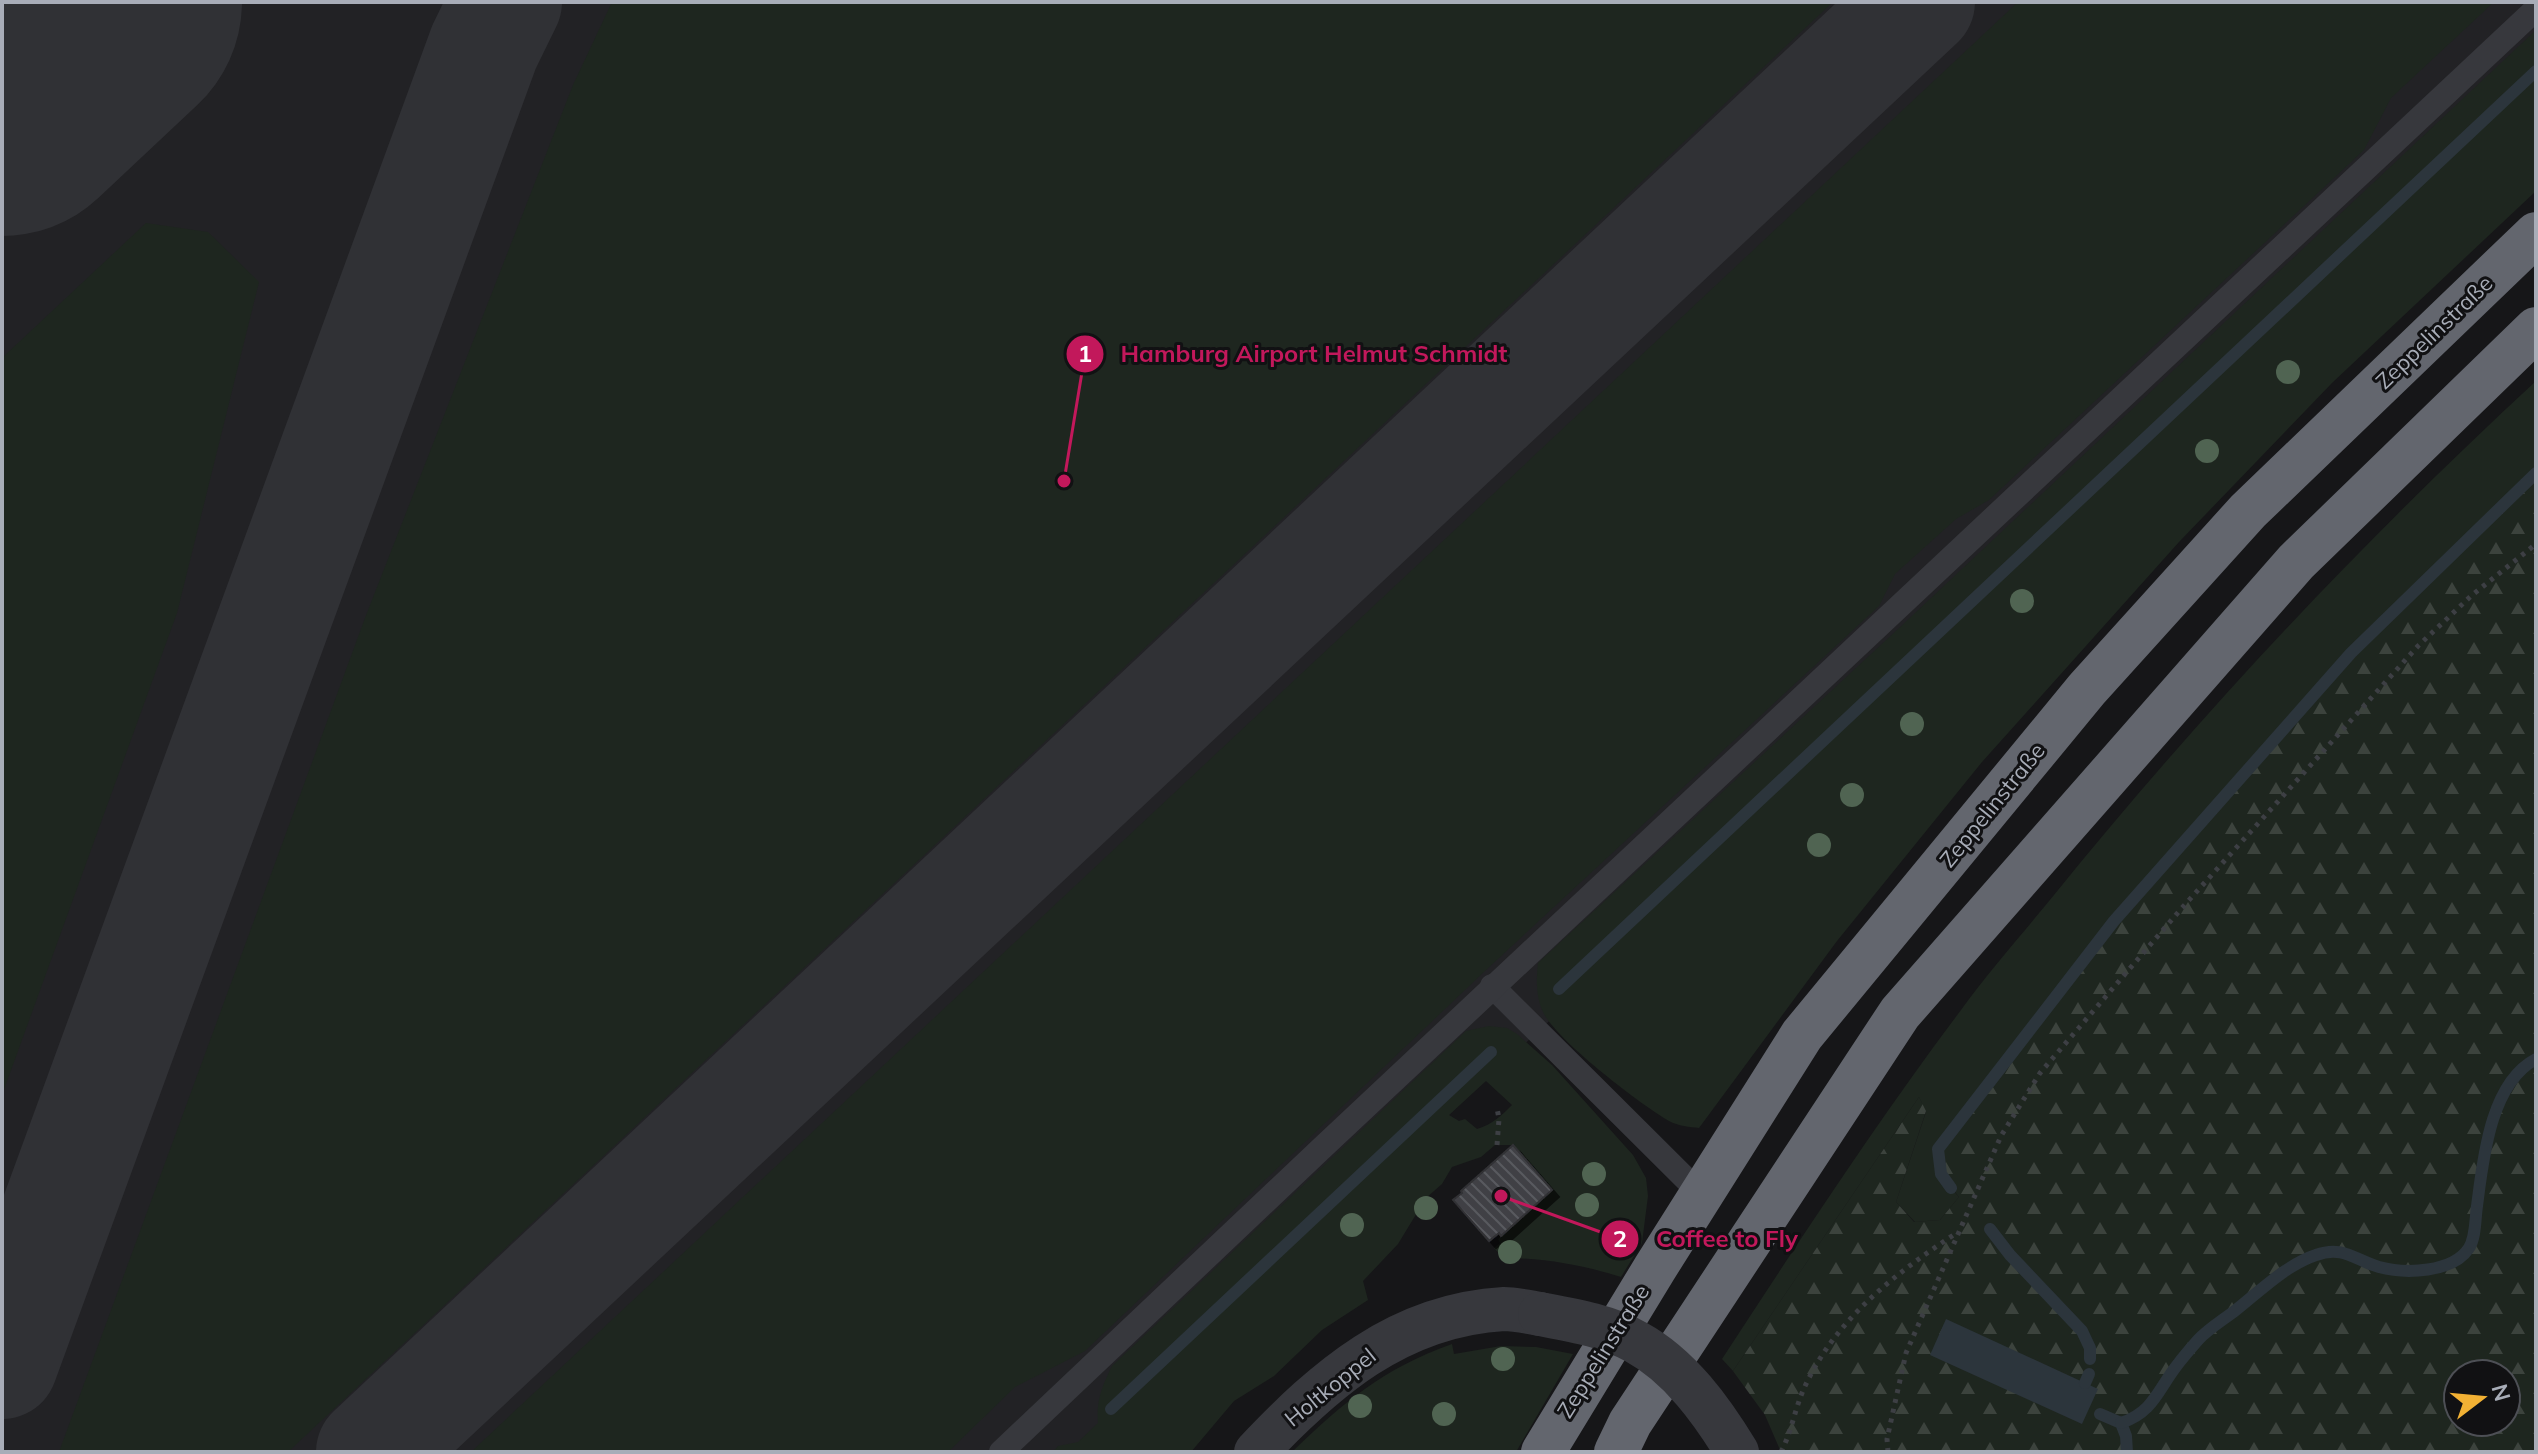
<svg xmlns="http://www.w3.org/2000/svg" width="2538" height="1454" viewBox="0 0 2538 1454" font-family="Mulish,sans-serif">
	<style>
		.built { fill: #222225 }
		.grass { fill: #1e261f; fill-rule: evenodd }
		.forest { fill: url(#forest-firs); fill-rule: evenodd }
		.water { fill: #2c353c }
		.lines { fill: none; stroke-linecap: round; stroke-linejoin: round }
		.stream { stroke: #2c353c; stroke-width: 12 }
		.taxiway { stroke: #303135; stroke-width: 112 }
		.runway { stroke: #303135; stroke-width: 282 }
		.building { fill: url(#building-back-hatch); stroke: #303034; stroke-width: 2; filter: url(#shadow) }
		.path { stroke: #3d3f44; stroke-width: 5; stroke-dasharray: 4 6; stroke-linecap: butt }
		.lane { stroke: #37383d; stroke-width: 24 }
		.street { stroke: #37383d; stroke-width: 44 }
		.highway { stroke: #63666e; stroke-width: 44 }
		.street-bridge { stroke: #37383d; stroke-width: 44 }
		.tree { fill: #506452 }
		.labels { text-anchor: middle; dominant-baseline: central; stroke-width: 6; stroke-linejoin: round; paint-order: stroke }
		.street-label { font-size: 22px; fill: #a8adb8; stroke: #111113 }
		.leader { fill: none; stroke: #c2185b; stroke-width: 3 }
		.callout-dot { fill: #c2185b; stroke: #111113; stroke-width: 3 }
		.mark-label { font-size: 24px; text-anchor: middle; font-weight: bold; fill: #fff }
		.callout-label { font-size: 24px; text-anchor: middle; font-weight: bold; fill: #c2185b; stroke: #111113; stroke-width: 6; stroke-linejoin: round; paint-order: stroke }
	</style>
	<defs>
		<pattern id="forest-firs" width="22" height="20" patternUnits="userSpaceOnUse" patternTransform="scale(2)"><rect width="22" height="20" fill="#1e261f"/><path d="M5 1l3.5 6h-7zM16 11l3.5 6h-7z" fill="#3c433d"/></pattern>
		<pattern id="building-back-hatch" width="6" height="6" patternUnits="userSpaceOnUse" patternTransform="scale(2)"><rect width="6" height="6" fill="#404145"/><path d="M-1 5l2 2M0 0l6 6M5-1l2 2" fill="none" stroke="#595a5e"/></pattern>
		<filter id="shadow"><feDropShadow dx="7" dy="7" stdDeviation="0" flood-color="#0009"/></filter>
	</defs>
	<rect width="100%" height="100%" fill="#161618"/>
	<path class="built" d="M 2,2 L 2536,2 L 2536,99 L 1088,1452 L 2,1452 Z"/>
	<g class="grass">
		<path d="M 612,2 L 1833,2 L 288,1452 L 59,1452 L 365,618 L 573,85 Z"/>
		<path d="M 2018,2 L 2494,2 L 2391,98 L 2364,150 L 1989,500 L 1956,519 L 1895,574 L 1879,606 L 1485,971 L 1085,1351 L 1015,1387 L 948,1452 L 471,1452 Z"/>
		<path d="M 2536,30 L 2536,191 L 2332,383 L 2179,542 L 1982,762 L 1837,941 L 1699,1128 C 1690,1127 1678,1126 1669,1121 C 1640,1104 1556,1040 1543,1012 C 1536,997 1536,979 1538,963 L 1898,629 Z"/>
		<path d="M 146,223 L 208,232 L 259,282 L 177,613 L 2,1095 L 2,358 Z"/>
		<path d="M 2536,381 L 2536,475 L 2351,653 L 2114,921 L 1938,1149 L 1951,1188 L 1959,1197 L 1940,1220 L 1915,1222 L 1896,1202 L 1926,1112 L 1919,1097 L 1733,1371 L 1722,1359 C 1799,1241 1876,1123 1961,1010 C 1990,970 2023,933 2054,895 C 2202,712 2363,541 2536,381 Z"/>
		<path d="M 1489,1026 L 1507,1028 L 1517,1034 L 1552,1065 L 1633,1155 L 1646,1178 L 1648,1196 L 1642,1243 L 1621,1277 C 1582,1265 1544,1258 1503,1258 L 1494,1248 L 1500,1243 L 1498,1239 L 1552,1190 L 1513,1145 L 1495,1145 L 1481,1157 L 1452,1167 L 1442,1184 L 1426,1198 L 1398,1244 L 1363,1281 L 1368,1300 L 1322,1330 L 1274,1376 L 1234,1401 L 1191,1452 L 1053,1452 L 1058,1446 L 1078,1442 L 1098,1423 C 1096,1401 1102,1386 1112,1366 L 1466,1031 ZM 1486,1081 L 1512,1105 C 1501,1116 1493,1124 1477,1129 L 1465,1119 L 1459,1121 L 1449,1115 Z"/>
		<path d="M 1452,1344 L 1454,1354 L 1501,1346 L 1536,1347 L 1573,1354 L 1516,1452 L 1292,1452 C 1344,1402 1382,1369 1452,1344 Z"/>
	</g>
	<path class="forest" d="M 2536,473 L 2536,1452 L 1781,1452 L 1765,1415 L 1733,1371 L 1919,1097 L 1926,1111 L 1896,1202 L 1914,1222 L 1940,1220 L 1959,1197 L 1941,1174 L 1938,1149 L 2114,921 L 2351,653 ZM 2458,1374 L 2506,1374 L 2506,1422 L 2458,1422 Z"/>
	<path class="water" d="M 1946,1319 L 2098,1389 L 2082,1424 L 1930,1355 Z"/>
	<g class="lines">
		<g class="stream">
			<path d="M 1559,989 L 2536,71"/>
			<path d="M 1951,1188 L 1941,1174 L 1938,1149 L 2114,921 L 2351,653 L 2536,473"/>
			<path d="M 1990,1229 L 2010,1255 L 2082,1331 L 2090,1348 L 2090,1359"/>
			<path d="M 2085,1383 L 2089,1374"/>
			<path d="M 1111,1409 L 1491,1052"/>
			<path d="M 2100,1414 L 2121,1423 L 2126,1436 L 2127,1452"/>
			<path d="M 2121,1423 C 2154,1412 2158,1389 2178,1364 C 2184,1356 2191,1348 2198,1340 C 2208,1329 2223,1320 2236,1310 C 2260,1291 2286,1265 2316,1255 C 2343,1245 2355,1260 2379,1267 C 2405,1274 2453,1273 2469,1248 C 2476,1237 2475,1219 2477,1206 C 2483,1160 2490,1083 2536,1059"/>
		</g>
		<g class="taxiway">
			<path d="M 2,1363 L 484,47 L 506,2"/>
			<path d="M 372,1452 L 1919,2"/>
		</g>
		<path class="runway" d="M 2,95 L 101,2"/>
	</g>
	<path class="building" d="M 1513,1145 L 1552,1190 L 1501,1236 L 1499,1233 L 1489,1241 L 1453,1200 L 1462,1193 L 1461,1191 Z"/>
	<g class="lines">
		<g class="path">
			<path d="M 1497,1145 L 1499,1119 L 1497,1108"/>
			<path d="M 1781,1452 C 1791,1433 1794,1413 1802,1393 C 1832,1322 1893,1275 1955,1234"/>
			<path d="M 1888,1452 L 1887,1439 L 1906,1353 L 2001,1136 L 2040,1073 L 2181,909 L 2418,646 L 2471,596 L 2536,544"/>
		</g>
		<g class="lane">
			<path d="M 1492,986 L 1702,1195"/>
			<path d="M 1001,1452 C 1510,968 2024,489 2536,9"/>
		</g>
		<path class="street" d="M 1256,1452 C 1325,1379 1398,1315 1504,1309 C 1515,1309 1528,1312 1540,1314"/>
		<g class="highway">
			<path d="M 1543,1452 L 1655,1268 L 1802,1035 L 2087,689 L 2248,511 L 2536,234"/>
			<path d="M 1616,1452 L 1630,1423 L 1900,1013 L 2296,562 L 2536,329"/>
		</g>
		<path class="street-bridge" d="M 1540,1314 C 1572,1320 1608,1326 1636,1342 C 1680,1366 1712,1411 1737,1452"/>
	</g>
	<g class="tree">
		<circle cx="2288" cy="372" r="12"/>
		<circle cx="2207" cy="451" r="12"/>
		<circle cx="2022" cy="601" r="12"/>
		<circle cx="1912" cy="724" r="12"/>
		<circle cx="1852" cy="795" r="12"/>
		<circle cx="1819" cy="845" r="12"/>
		<circle cx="1594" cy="1174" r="12"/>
		<circle cx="1587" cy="1205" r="12"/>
		<circle cx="1426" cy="1208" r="12"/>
		<circle cx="1352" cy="1225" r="12"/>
		<circle cx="1510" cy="1252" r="12"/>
		<circle cx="1503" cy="1359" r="12"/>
		<circle cx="1360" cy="1406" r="12"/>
		<circle cx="1444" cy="1414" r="12"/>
	</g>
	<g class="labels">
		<g class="street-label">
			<text transform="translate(2434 332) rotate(-44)">Zeppelinstraße</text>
			<text transform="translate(1992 805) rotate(-51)">Zeppelinstraße</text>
			<text transform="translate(1603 1351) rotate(-58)">Zeppelinstraße</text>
			<text transform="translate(1330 1387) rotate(-39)">Holtkoppel</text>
		</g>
	</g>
	<path class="leader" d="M1064 481L1085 354M1501 1196L1620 1239"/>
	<g class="callout-dot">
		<circle cx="1064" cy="481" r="8"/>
		<circle cx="1501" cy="1196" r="8"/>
		<circle cx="1085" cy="354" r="20"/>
		<circle cx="1620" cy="1239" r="20"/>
	</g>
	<g class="mark-label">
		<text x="1085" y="362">1</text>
		<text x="1620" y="1247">2</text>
	</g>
	<g class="callout-label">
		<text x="1314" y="362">Hamburg Airport Helmut Schmidt</text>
		<text x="1727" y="1247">Coffee to Fly</text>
	</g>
	<rect width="2538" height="1454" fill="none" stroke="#a8adb8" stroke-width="8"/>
	<g transform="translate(2482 1398) rotate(74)"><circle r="38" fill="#111113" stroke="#4d4f55" stroke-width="2"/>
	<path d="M0-6L14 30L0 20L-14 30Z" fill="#f2b134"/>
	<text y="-12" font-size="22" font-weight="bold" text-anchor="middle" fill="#a8adb8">N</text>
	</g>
</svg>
